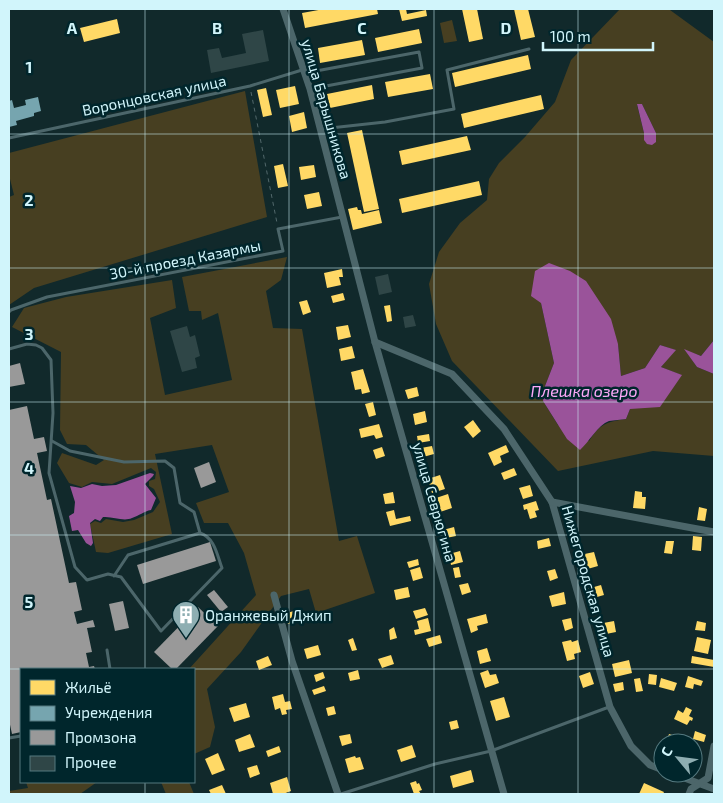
<svg xmlns="http://www.w3.org/2000/svg" width="723" height="803" viewBox="0 0 723 803" font-family="'Exo 2',sans-serif">
	<style>
		.green { fill: #473f21; fill-rule: evenodd }
		.water { fill: #9a539a }
		.homes { fill: #ffd966 }
		.public { fill: #76a5af }
		.industry { fill: #999 }
		.building { fill: #2f4647 }
		.lines { fill: none; stroke-linecap: round; stroke-linejoin: round }
		.path { stroke: #52686b; stroke-width: 1; stroke-dasharray: 4 4; stroke-linecap: butt }
		.service { stroke: #4c666a; stroke-width: 3 }
		.minor { stroke: #4c666a; stroke-width: 7 }
		.grid { fill: none; stroke: #d1f5fb; stroke-width: 1; stroke-opacity: 0.55 }
		.labels { text-anchor: middle; dominant-baseline: central; stroke-width: 5; stroke-linejoin: round; paint-order: stroke }
		.street-label { font-size: 15px; fill: #d1f5fb; stroke: #00262c }
		.poi-label { font-size: 15px; fill: #d1f5fb; stroke: #00262c; text-anchor: start }
		.water-label { font-size: 16px; font-style: italic; fill: #fca8f8; stroke: #00262c }
		.grid-label { font-size: 16px; text-anchor: middle; font-weight: bold; fill: #d1f5fb; stroke: #00262c; stroke-width: 5; stroke-linejoin: round; paint-order: stroke }
	</style>
	<rect width="100%" height="100%" fill="#11292b"/>
	<g class="green">
		<path d="M 620,9 L 670,10 L 714,42 L 714,340 L 701,356 L 685,350 L 697,367 L 714,374 L 714,456 L 653,451 L 558,471 L 452,361 L 436,324 L 429,284 L 439,252 L 460,223 L 487,200 L 489,179 L 499,163 L 525,137 L 555,102 L 571,60 ZM 642,104 L 656,133 L 655,139 L 644,140 L 644,133 L 637,105 ZM 541,303 L 618,344 L 621,376 L 645,368 L 660,345 L 675,350 L 661,367 L 681,375 L 630,409 L 626,419 C 606,422 600,424 589,441 L 558,425 L 543,401 L 545,386 L 554,363 Z"/>
		<path d="M 452,20 L 457,41 L 444,43 L 440,23 Z"/>
		<path d="M 245,91 L 267,217 L 34,288 L 9,305 L 9,197 L 14,195 L 9,175 L 9,153 Z"/>
		<path d="M 287,257 L 281,280 L 266,291 L 273,328 L 302,329 L 339,541 L 357,536 L 375,593 L 316,613 L 309,589 L 281,596 L 241,652 L 207,689 L 215,727 L 210,747 L 194,754 L 194,669 L 189,669 L 256,595 L 244,553 L 228,523 L 204,523 L 196,503 L 229,492 L 212,445 L 155,454 L 172,534 L 108,553 L 96,552 L 90,524 L 95,521 L 101,523 L 106,519 L 123,522 L 134,520 L 153,512 L 160,502 L 154,489 L 149,486 L 149,481 L 155,479 L 156,472 L 151,468 L 112,484 L 92,482 L 82,487 L 69,483 L 57,463 L 62,453 L 96,465 L 104,460 L 86,445 L 67,444 L 60,430 L 61,352 L 12,327 L 24,308 L 66,297 L 172,280 L 176,308 L 150,318 L 165,395 L 232,380 L 218,313 L 202,320 L 201,311 L 189,311 L 182,277 Z"/>
		<path d="M 26,782 L 97,782 L 80,794 L 9,794 L 9,791 L 28,788 Z"/>
		<path d="M 161,782 L 189,782 L 194,794 L 166,794 Z"/>
	</g>
	<g class="water">
		<path d="M 637,104 L 642,104 L 656,133 L 656,142 L 652,145 L 647,144 L 644,140 L 644,133 Z"/>
		<path d="M 549,263 L 570,271 L 586,281 L 611,319 L 618,344 L 621,376 L 645,368 L 660,345 L 676,350 L 661,367 L 682,375 L 660,407 L 630,409 L 626,419 C 621,420 614,420 609,421 C 598,425 589,442 580,450 L 567,439 L 543,401 L 545,386 L 554,363 L 541,303 L 531,296 L 535,271 Z"/>
		<path d="M 714,340 L 714,374 L 697,367 L 684,349 L 701,356 Z"/>
		<path d="M 150,473 L 154,474 L 153,476 L 145,484 L 156,498 L 151,510 C 144,511 139,516 132,518 C 123,522 113,516 103,517 L 100,521 L 95,519 L 90,523 L 93,543 L 91,546 L 86,543 L 78,530 L 72,531 L 69,516 L 74,513 L 75,502 L 70,486 L 81,488 L 92,484 L 102,486 L 116,485 Z"/>
	</g>
	<g class="homes">
		<path d="M 324,9 L 377,9 L 378,14 L 305,28 L 302,13 Z"/>
		<path d="M 399,9 L 406,9 L 407,14 L 426,10 L 427,16 L 402,21 Z"/>
		<path d="M 462,9 L 477,9 L 483,39 L 469,42 Z"/>
		<path d="M 514,9 L 528,9 L 535,37 L 521,40 Z"/>
		<path d="M 117,19 L 120,33 L 84,42 L 80,28 Z"/>
		<path d="M 419,29 L 422,43 L 378,52 L 375,38 Z"/>
		<path d="M 362,40 L 365,55 L 320,63 L 318,48 Z"/>
		<path d="M 528,55 L 531,69 L 455,87 L 452,73 Z"/>
		<path d="M 430,74 L 433,89 L 388,97 L 385,82 Z"/>
		<path d="M 372,85 L 374,99 L 330,108 L 327,94 Z"/>
		<path d="M 295,86 L 299,104 L 280,108 L 276,90 Z"/>
		<path d="M 266,88 L 272,115 L 263,117 L 257,90 Z"/>
		<path d="M 541,95 L 544,109 L 464,128 L 461,114 Z"/>
		<path d="M 304,112 L 307,128 L 292,132 L 289,116 Z"/>
		<path d="M 362,130 L 379,209 L 364,212 L 347,133 Z"/>
		<path d="M 467,136 L 471,150 L 402,165 L 399,151 Z"/>
		<path d="M 283,164 L 288,186 L 278,188 L 274,166 Z"/>
		<path d="M 314,165 L 316,177 L 301,180 L 299,167 Z"/>
		<path d="M 479,181 L 482,195 L 402,213 L 399,199 Z"/>
		<path d="M 319,192 L 322,206 L 307,209 L 304,195 Z"/>
		<path d="M 357,207 L 358,210 L 361,210 L 362,214 L 379,210 L 382,223 L 353,230 L 348,209 Z"/>
		<path d="M 342,269 L 343,277 L 339,277 L 341,285 L 327,288 L 324,273 Z"/>
		<path d="M 343,293 L 345,300 L 333,303 L 331,296 Z"/>
		<path d="M 307,300 L 311,312 L 303,315 L 299,302 Z"/>
		<path d="M 390,305 L 392,321 L 387,322 L 384,306 Z"/>
		<path d="M 348,325 L 351,337 L 338,340 L 336,327 Z"/>
		<path d="M 352,346 L 355,358 L 341,361 L 339,349 Z"/>
		<path d="M 363,369 L 370,392 L 362,394 L 361,389 L 355,390 L 351,372 Z"/>
		<path d="M 417,387 L 419,396 L 408,399 L 405,390 Z"/>
		<path d="M 373,402 L 376,415 L 369,417 L 365,404 Z"/>
		<path d="M 425,411 L 427,422 L 415,425 L 413,414 Z"/>
		<path d="M 473,420 L 481,431 L 473,438 L 464,427 Z"/>
		<path d="M 379,424 L 383,437 L 376,439 L 374,435 L 361,438 L 359,429 Z"/>
		<path d="M 429,434 L 430,441 L 418,443 L 417,436 Z"/>
		<path d="M 506,445 L 509,452 L 500,456 L 502,462 L 494,466 L 488,453 Z"/>
		<path d="M 432,446 L 434,454 L 423,457 L 421,448 Z"/>
		<path d="M 382,447 L 385,456 L 376,459 L 373,450 Z"/>
		<path d="M 514,468 L 517,475 L 504,480 L 501,473 Z"/>
		<path d="M 440,475 L 445,489 L 432,493 L 428,479 Z"/>
		<path d="M 530,485 L 533,496 L 523,499 L 519,488 Z"/>
		<path d="M 635,491 L 642,492 L 642,497 L 646,497 L 645,509 L 633,508 Z"/>
		<path d="M 393,492 L 395,503 L 385,504 L 383,494 Z"/>
		<path d="M 448,494 L 452,508 L 437,513 L 433,499 Z"/>
		<path d="M 536,501 L 539,510 L 535,511 L 537,517 L 530,519 L 527,509 L 524,510 L 523,505 Z"/>
		<path d="M 699,507 L 707,509 L 705,521 L 697,520 Z"/>
		<path d="M 394,510 L 396,519 L 410,516 L 411,521 L 390,526 L 386,512 Z"/>
		<path d="M 454,527 L 456,536 L 446,538 L 443,530 Z"/>
		<path d="M 693,536 L 702,537 L 701,551 L 692,550 Z"/>
		<path d="M 549,538 L 551,546 L 538,549 L 537,541 Z"/>
		<path d="M 666,541 L 674,541 L 672,554 L 664,553 Z"/>
		<path d="M 460,551 L 463,562 L 451,565 L 449,554 Z"/>
		<path d="M 594,552 L 598,566 L 584,570 L 580,555 Z"/>
		<path d="M 418,559 L 419,565 L 409,568 L 407,562 Z"/>
		<path d="M 420,567 L 423,578 L 413,581 L 410,570 Z"/>
		<path d="M 459,567 L 461,577 L 455,578 L 453,568 Z"/>
		<path d="M 555,569 L 558,578 L 550,581 L 547,571 Z"/>
		<path d="M 468,583 L 471,592 L 462,595 L 459,585 Z"/>
		<path d="M 601,585 L 604,595 L 590,599 L 587,589 Z"/>
		<path d="M 408,587 L 410,597 L 396,600 L 394,590 Z"/>
		<path d="M 564,592 L 566,604 L 552,607 L 549,596 Z"/>
		<path d="M 425,608 L 428,615 L 416,619 L 413,611 Z"/>
		<path d="M 300,609 L 303,619 L 288,624 L 284,614 Z"/>
		<path d="M 486,614 L 488,623 L 477,626 L 478,630 L 471,633 L 467,619 Z"/>
		<path d="M 428,618 L 431,631 L 415,635 L 414,630 L 419,629 L 417,621 Z"/>
		<path d="M 571,618 L 573,628 L 565,631 L 562,620 Z"/>
		<path d="M 614,621 L 616,632 L 601,635 L 598,624 Z"/>
		<path d="M 697,621 L 706,623 L 705,631 L 695,630 Z"/>
		<path d="M 394,627 L 397,638 L 390,640 L 389,630 Z"/>
		<path d="M 440,635 L 442,643 L 429,647 L 426,639 Z"/>
		<path d="M 697,637 L 711,640 L 708,654 L 694,651 Z"/>
		<path d="M 353,638 L 357,650 L 352,651 L 348,640 Z"/>
		<path d="M 571,640 L 572,642 L 578,640 L 581,652 L 574,654 L 575,659 L 567,661 L 562,642 Z"/>
		<path d="M 318,645 L 321,655 L 307,659 L 304,649 Z"/>
		<path d="M 487,648 L 491,661 L 480,664 L 477,651 Z"/>
		<path d="M 391,655 L 394,664 L 382,668 L 378,659 Z"/>
		<path d="M 268,656 L 272,665 L 259,670 L 256,661 Z"/>
		<path d="M 692,656 L 714,660 L 714,667 L 691,663 Z"/>
		<path d="M 629,660 L 632,673 L 615,677 L 612,664 Z"/>
		<path d="M 358,670 L 360,679 L 350,681 L 348,673 Z"/>
		<path d="M 488,670 L 490,675 L 496,674 L 499,683 L 485,688 L 480,673 Z"/>
		<path d="M 323,672 L 325,678 L 316,682 L 314,675 Z"/>
		<path d="M 590,672 L 594,684 L 583,688 L 579,676 Z"/>
		<path d="M 649,674 L 657,675 L 656,685 L 648,684 Z"/>
		<path d="M 688,676 L 703,681 L 701,686 L 694,684 L 693,689 L 685,687 Z"/>
		<path d="M 640,678 L 643,691 L 636,692 L 634,679 Z"/>
		<path d="M 661,678 L 677,683 L 674,691 L 659,687 Z"/>
		<path d="M 623,682 L 624,690 L 615,692 L 613,684 Z"/>
		<path d="M 324,686 L 326,691 L 314,695 L 312,690 Z"/>
		<path d="M 283,694 L 285,702 L 290,701 L 292,709 L 286,710 L 287,714 L 282,715 L 280,708 L 275,710 L 272,697 Z"/>
		<path d="M 504,697 L 510,717 L 496,721 L 490,701 Z"/>
		<path d="M 246,703 L 250,717 L 234,722 L 229,708 Z"/>
		<path d="M 334,706 L 336,714 L 328,716 L 326,708 Z"/>
		<path d="M 686,707 L 692,710 L 689,716 L 693,718 L 692,721 L 690,720 L 687,725 L 674,719 L 678,710 L 683,713 Z"/>
		<path d="M 457,720 L 459,728 L 451,730 L 449,722 Z"/>
		<path d="M 695,731 L 706,735 L 704,742 L 693,739 Z"/>
		<path d="M 250,734 L 255,747 L 239,752 L 235,740 Z"/>
		<path d="M 350,734 L 352,743 L 342,746 L 339,736 Z"/>
		<path d="M 669,734 L 685,739 L 684,743 L 666,743 Z"/>
		<path d="M 412,745 L 416,757 L 401,762 L 397,750 Z"/>
		<path d="M 279,746 L 281,752 L 268,757 L 266,751 Z"/>
		<path d="M 218,753 L 225,770 L 212,775 L 205,759 Z"/>
		<path d="M 355,756 L 356,758 L 360,757 L 364,769 L 349,773 L 345,759 Z"/>
		<path d="M 257,765 L 260,774 L 250,778 L 247,768 Z"/>
		<path d="M 471,770 L 474,782 L 453,788 L 450,776 Z"/>
		<path d="M 287,777 L 291,791 L 283,794 L 273,794 L 270,783 Z"/>
		<path d="M 416,781 L 417,784 L 419,783 L 422,790 L 419,791 L 421,794 L 414,794 L 410,783 Z"/>
		<path d="M 644,783 L 664,792 L 663,794 L 639,794 Z"/>
		<path d="M 222,785 L 226,794 L 211,794 L 209,790 Z"/>
	</g>
	<path class="public" d="M 38,97 L 41,111 L 34,113 L 34,116 L 16,121 L 17,125 L 9,127 L 9,101 L 12,100 L 14,108 L 26,105 L 25,100 Z"/>
	<g class="industry">
		<path d="M 20,363 L 25,384 L 9,387 L 9,366 Z"/>
		<path d="M 27,406 L 34,439 L 44,437 L 47,451 L 37,453 L 47,500 L 51,499 L 69,583 L 76,582 L 82,610 L 74,612 L 77,624 L 93,620 L 95,627 L 87,628 L 92,652 L 86,653 L 89,667 L 94,666 L 95,669 L 21,669 L 21,732 L 12,734 L 9,720 L 9,410 Z"/>
		<path d="M 209,462 L 216,482 L 201,488 L 194,468 Z"/>
		<path d="M 210,542 L 216,561 L 143,584 L 137,565 Z"/>
		<path d="M 214,590 L 228,607 L 221,612 L 207,595 Z"/>
		<path d="M 123,601 L 129,628 L 115,631 L 109,604 Z"/>
		<path d="M 198,607 L 218,626 L 176,669 L 172,669 L 154,652 Z"/>
	</g>
	<g class="building">
		<path d="M 263,30 L 269,61 L 211,73 L 207,50 L 219,48 L 222,58 L 246,53 L 242,34 Z"/>
		<path d="M 388,274 L 392,292 L 379,295 L 375,277 Z"/>
		<path d="M 413,315 L 416,326 L 405,328 L 403,317 Z"/>
		<path d="M 187,326 L 190,337 L 195,335 L 200,356 L 195,358 L 197,368 L 182,372 L 170,331 Z"/>
	</g>
	<g class="lines">
		<path class="path" d="M 251,92 L 277,223"/>
		<g class="service">
			<path d="M 305,73 L 419,52 L 422,68 L 310,89"/>
			<path d="M 321,129 L 385,122 L 454,109 L 447,70 L 529,49"/>
			<path d="M 9,138 L 250,86 L 302,70"/>
			<path d="M 9,312 L 11,310 L 47,297 L 283,251 L 278,229 L 342,217"/>
			<path d="M 9,349 L 27,344 L 36,345 L 42,348 L 51,360 L 53,413 L 49,473 L 75,567 L 87,580 L 108,574 L 121,577 L 161,631 L 222,568 C 217,555 215,538 200,533 L 128,555 L 114,576"/>
			<path d="M 52,441 L 70,451 L 124,462 L 165,461 L 174,468 L 180,503 L 194,512 L 200,533"/>
			<path d="M 107,650 L 110,669"/>
			<path d="M 9,738 L 21,736"/>
			<path d="M 341,794 L 435,764 L 491,751 L 609,707"/>
		</g>
		<g class="minor">
			<path d="M 283,9 L 310,89 L 375,342 L 504,794"/>
			<path d="M 375,342 L 452,374 L 504,429 L 552,502 L 610,707 L 631,746 L 650,765 L 663,770"/>
			<path d="M 552,502 L 714,532"/>
			<path d="M 274,595 L 292,661 L 338,794"/>
			<path d="M 671,773 L 714,789"/>
			<path d="M 689,794 L 691,789 L 708,778 L 714,746"/>
		</g>
	</g>
	<path class="grid" d="M 145,9 L 145,669M 289,9 L 289,794M 434,9 L 434,794M 578,9 L 578,794M 9,134 L 714,134M 9,268 L 714,268M 9,402 L 714,402M 9,535 L 714,535M 9,669 L 714,669M 145,782 L 145,794"/>
	<defs>
		<symbol id="building-pin" viewBox="-11 -11 22 30"><path d="M0 17L-7.5 6A9.5 9.5 0 1 1 7.5 6Z" fill="#8eaeb2" stroke="#00262c"/><path d="M-4-6H4V6H1V3H-1V6H-4ZM-2.5-4.3h1.7v1.8h-1.7ZM.8-4.3h1.7v1.8H.8ZM-2.5-1h1.7V.8h-1.7ZM.8-1h1.7V.8H.8Z" fill="#fff"/></symbol>
	</defs>
	<g fill-rule="evenodd">
		<use href="#building-pin" x="170" y="599" width="32" height="43"/>
	</g>
	<g class="labels">
		<g class="street-label">
			<text transform="translate(154 95) rotate(-12)">Воронцовская улица</text>
			<text transform="translate(327 109) rotate(74)">улица Барышникова</text>
			<text transform="translate(185 259) rotate(-11)">30-й проезд Казармы</text>
			<text transform="translate(435 502) rotate(74)">улица Севрюгина</text>
			<text transform="translate(589 581) rotate(74)">Нижегородская улица</text>
		</g>
		<g class="poi-label">
			<text x="205" y="615">Оранжевый Джип</text>
		</g>
		<g class="water-label">
			<text x="584" y="390">Плешка озеро</text>
		</g>
	</g>
	<g class="grid-label">
		<text x="72" y="34">A</text>
		<text x="217" y="34">B</text>
		<text x="362" y="34">C</text>
		<text x="506" y="34">D</text>
		<text x="29" y="73">1</text>
		<text x="29" y="206">2</text>
		<text x="29" y="340">3</text>
		<text x="29" y="474">4</text>
		<text x="29" y="608">5</text>
	</g>
	<rect width="723" height="803" fill="none" stroke="#d1f5fb" stroke-width="20"/>
	<rect x="20" y="668" width="175" height="115" fill="#00262c" stroke="#54797f"/>
	<rect x="30" y="680" width="25" height="15" fill="#ffd966" stroke="#54797f"/>
	<text x="65" y="693" font-size="15" fill="#d1f5fb">Жильё</text>
	<rect x="30" y="706" width="25" height="15" fill="#76a5af" stroke="#54797f"/>
	<text x="65" y="718" font-size="15" fill="#d1f5fb">Учреждения</text>
	<rect x="30" y="730" width="25" height="15" fill="#999999" stroke="#54797f"/>
	<text x="65" y="743" font-size="15" fill="#d1f5fb">Промзона</text>
	<rect x="30" y="756" width="25" height="15" fill="#2f4647" stroke="#54797f"/>
	<text x="65" y="768" font-size="15" fill="#d1f5fb">Прочее</text>
	<g transform="translate(678 758) rotate(299)"><circle r="24" fill="#00262c" stroke="#54797f"/>
	<path d="M0-4L9 19L0 12L-9 19Z" fill="#8eaeb2"/>
	<text y="-8" font-size="14" font-weight="bold" text-anchor="middle" fill="#d1f5fb">С</text>
	</g>
	<path d="M543 42v8h110v-8" fill="none" stroke="#d1f5fb" stroke-width="2.5"/>
	<text x="550" y="42" font-size="15" fill="#d1f5fb" stroke="#00262c" stroke-width="4" paint-order="stroke">100 m</text>
</svg>
